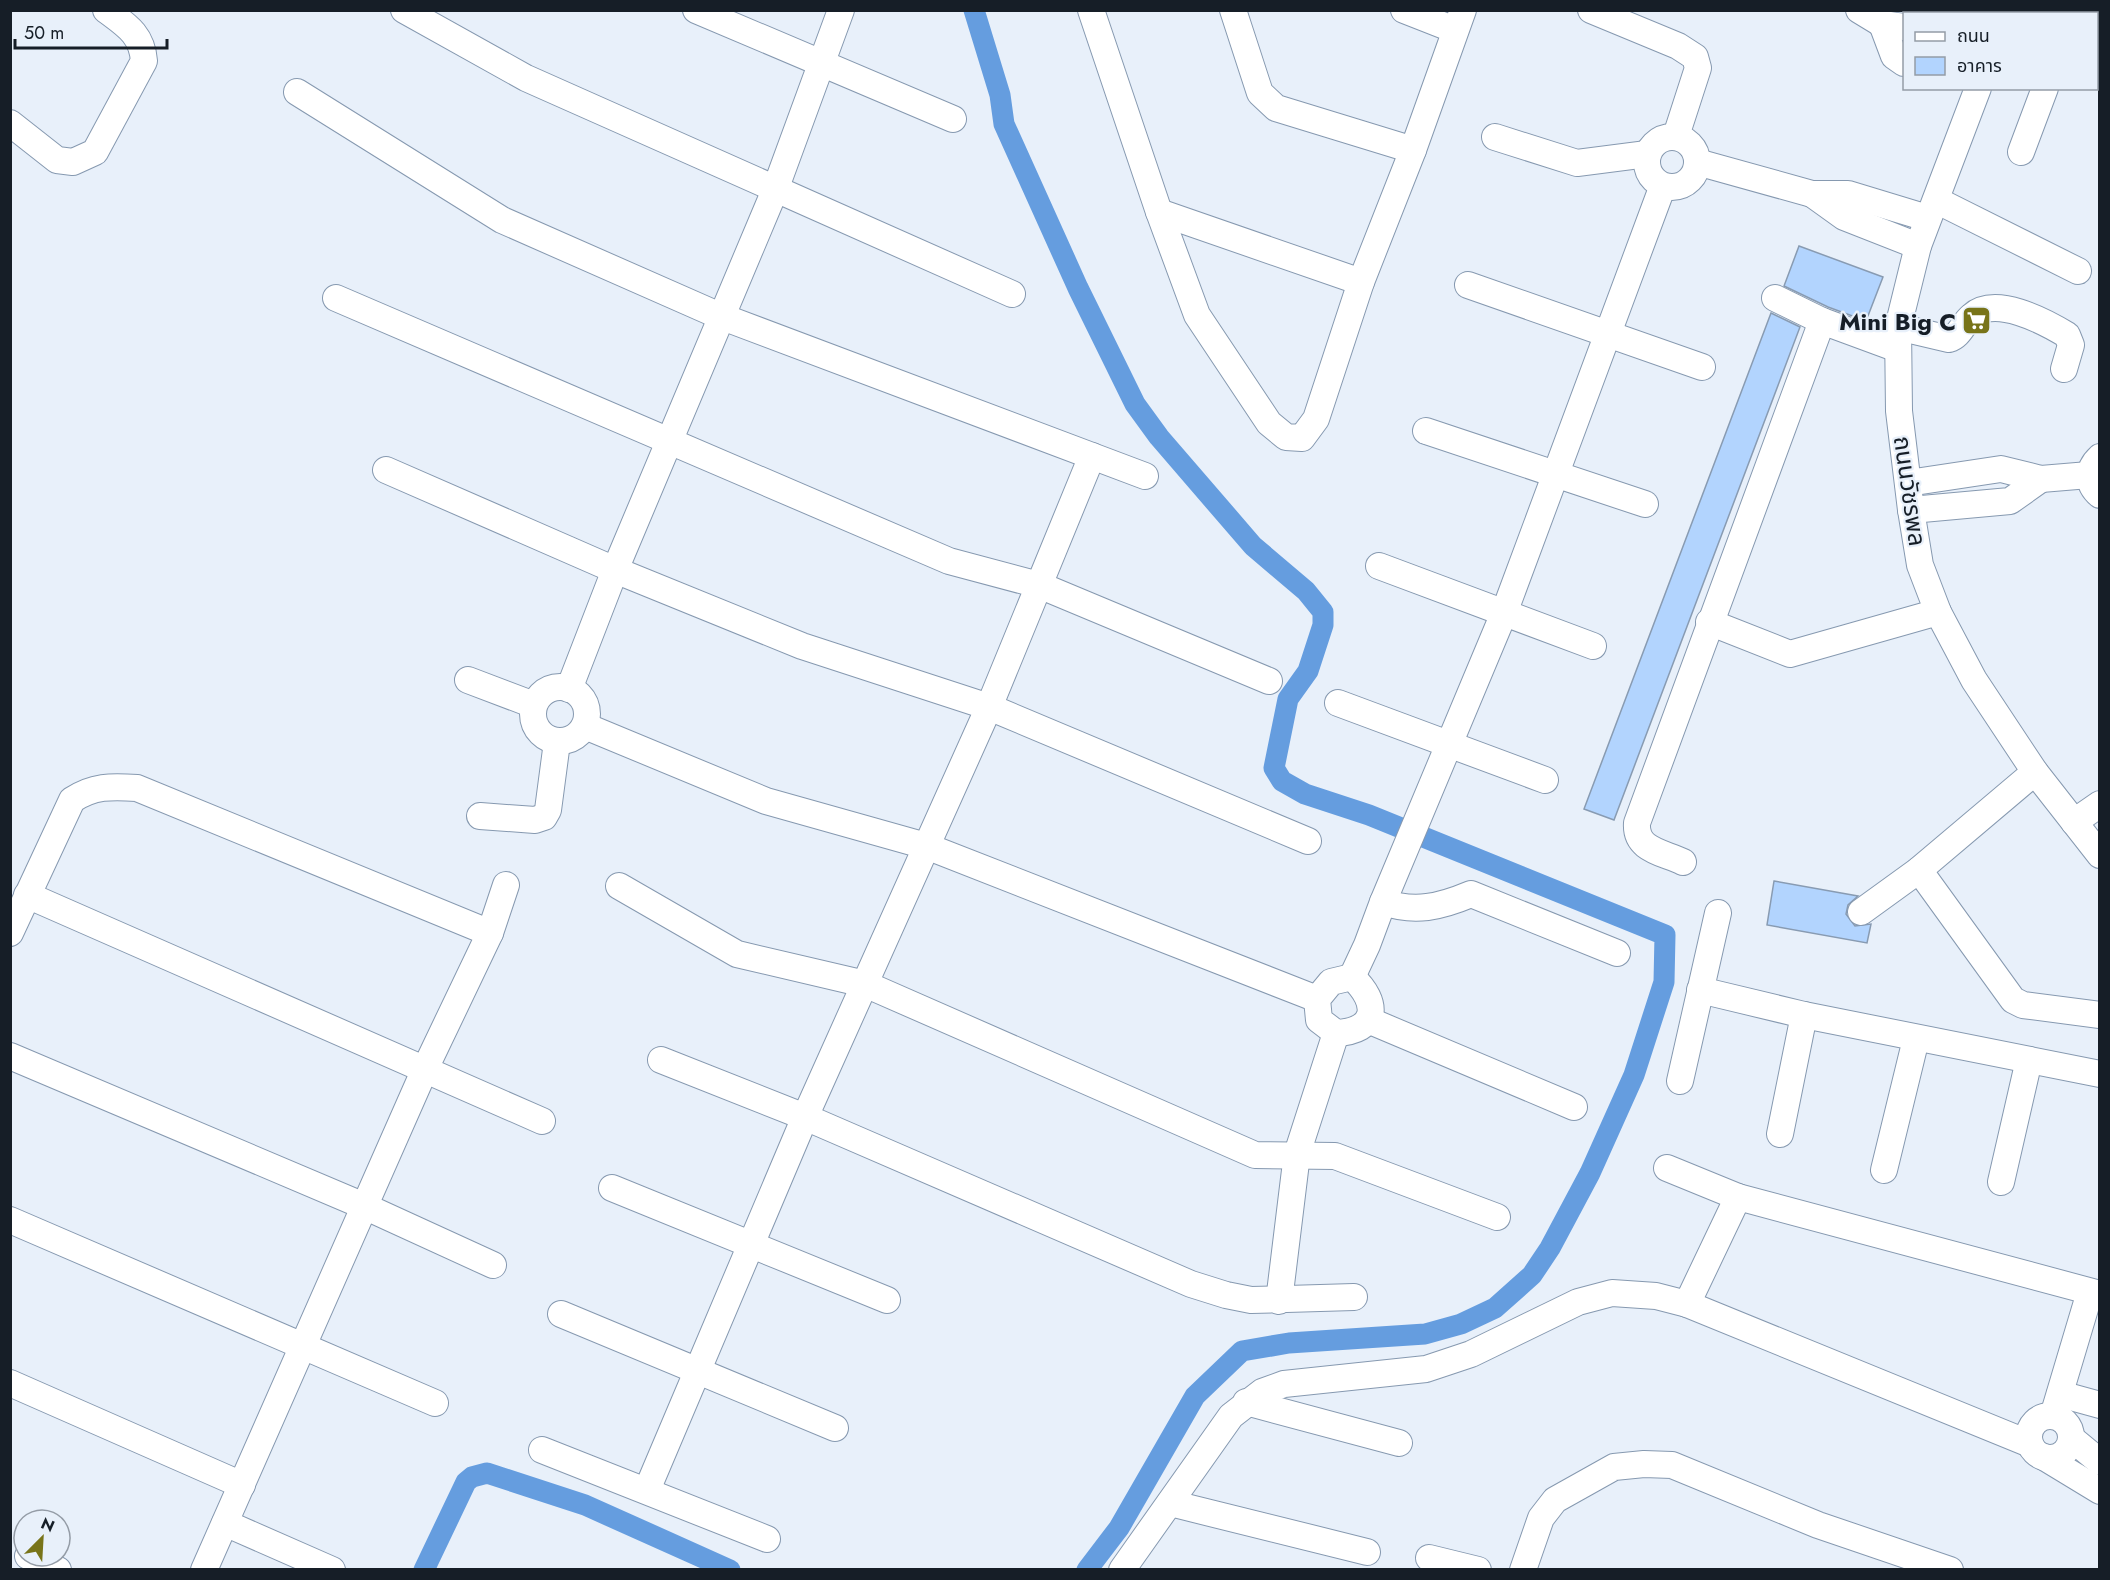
<svg xmlns="http://www.w3.org/2000/svg" width="2110" height="1580" viewBox="0 0 2110 1580" font-family="Jost,'Noto Sans Thai',sans-serif">
	<style>
		.lines { fill: none; stroke-linecap: round; stroke-linejoin: round }
		.canal { stroke: #659ddf; stroke-width: 21 }
		.building { fill: #b2d4fe; stroke: #889bb2; stroke-width: 1.5 }
		.minor-casing { stroke: #8699b0; stroke-width: 28 }
		.minor { stroke: #fff; stroke-width: 26 }
		.labels { text-anchor: middle; dominant-baseline: central; stroke-width: 4.5; stroke-linejoin: round; paint-order: stroke }
		.poi-label { font-size: 24px; font-weight: bold; fill: #161e27; stroke: #e8f0fa; text-anchor: end }
		.street-label { font-size: 24px; fill: #161e27; stroke: #e8f0fa }
	</style>
	<rect width="100%" height="100%" fill="#e8f0fa"/>
	<g class="lines">
		<g class="canal">
			<path d="M 974,10 L 1000,95 L 1004,124 L 1078,288 L 1135,404 L 1159,437 L 1253,546 L 1306,591 L 1323,612 L 1323,625 L 1308,671 L 1288,699 L 1274,768 L 1282,781 L 1305,794 L 1369,815 L 1665,935 L 1664,982 L 1634,1075 L 1590,1173 L 1550,1248 L 1532,1275 L 1495,1308 L 1461,1324 L 1425,1334 L 1289,1343 L 1242,1351 L 1195,1396 L 1119,1528 L 1087,1570"/>
			<path d="M 424,1570 L 466,1482 L 472,1477 L 487,1473 L 585,1505 L 730,1570"/>
		</g>
	</g>
	<g class="building">
		<path d="M 1799,246 L 1883,277 L 1866,321 L 1828,307 L 1784,286 Z"/>
		<path d="M 1771,313 L 1800,327 L 1614,820 L 1584,809 Z"/>
		<path d="M 1774,881 L 1858,896 L 1848,905 L 1846,914 L 1855,926 L 1871,924 L 1867,943 L 1767,925 Z"/>
	</g>
	<g class="lines">
		<defs>
			<g id="minor">
				<path d="M 404,10 L 526,78 L 1012,294"/>
				<path d="M 696,10 L 953,119"/>
				<path d="M 1091,10 L 1159,212 L 1197,315 L 1269,423 L 1286,437 L 1302,438 L 1316,419 L 1361,282 L 1413,150 L 1463,10"/>
				<path d="M 1233,10 L 1260,93 L 1276,108 L 1413,150"/>
				<path d="M 1404,10 L 1455,30"/>
				<path d="M 1591,10 L 1678,46 L 1695,57 L 1698,68 L 1676,136"/>
				<path d="M 1859,10 L 1882,24 L 1904,27"/>
				<path d="M 2006,14 L 2007,10"/>
				<path d="M 2074,14 L 2075,10"/>
				<path d="M 1882,24 L 1894,56 L 1904,63"/>
				<path d="M 1978,88 L 1918,246 L 1898,327 L 1899,411 L 1911,510 L 1920,565 L 1938,612 L 1974,680 L 2035,772 L 2100,855"/>
				<path d="M 297,92 L 502,220 L 720,316 L 1145,476"/>
				<path d="M 10,123 L 57,160 L 73,162 L 95,152 L 144,61 C 142,34 126,25 106,10"/>
				<circle cx="1672" cy="162" r="25"/>
				<path d="M 1495,137 L 1577,163 L 1647,154"/>
				<path d="M 2021,152 L 2045,88"/>
				<path d="M 1697,162 L 1812,194 L 1848,194 L 1927,218"/>
				<path d="M 1812,194 L 1844,217 L 1918,246"/>
				<path d="M 1936,200 L 2078,271"/>
				<path d="M 1159,212 L 1361,282"/>
				<path d="M 1468,285 L 1702,367"/>
				<path d="M 336,298 L 949,561 L 1039,585 L 1269,681"/>
				<path d="M 1775,298 L 1822,321"/>
				<path d="M 1898,327 L 1949,339 C 1960,336 1963,323 1972,316 C 1995,295 2044,321 2067,335 L 2071,345 L 2064,369"/>
				<path d="M 1426,431 L 1645,504"/>
				<path d="M 2100,457 C 2087,469 2087,484 2100,495"/>
				<path d="M 386,470 L 615,570 L 802,646 L 989,707 L 1308,841"/>
				<path d="M 1908,483 L 2001,469 L 2041,479 L 2089,475"/>
				<path d="M 1911,510 L 2010,501 L 2041,479"/>
				<path d="M 1379,566 L 1593,646"/>
				<path d="M 1709,622 L 1790,654 L 1938,612"/>
				<path d="M 468,680 L 534,705"/>
				<circle cx="560" cy="714" r="27"/>
				<path d="M 569,689 L 615,570 L 775,190 L 841,10"/>
				<path d="M 1338,703 L 1545,780"/>
				<path d="M 585,726 L 766,801 L 926,846 L 1317,999"/>
				<path d="M 480,816 L 535,820 L 544,817 L 548,810 L 557,742"/>
				<path d="M 2074,822 L 2100,804"/>
				<path d="M 1683,862 C 1662,852 1635,850 1637,823 L 1822,321 L 1898,349"/>
				<path d="M 1919,870 L 2013,1000 L 2023,1005 L 2100,1015"/>
				<path d="M 619,886 L 737,954 L 865,984 L 1255,1155 L 1335,1156 L 1497,1217"/>
				<path d="M 27,895 L 542,1121"/>
				<path d="M 1383,902 C 1415,913 1440,907 1471,894 L 1617,953"/>
				<path d="M 1861,912 L 1919,870 L 2035,772"/>
				<path d="M 10,933 L 72,800 C 93,786 111,786 137,788 L 490,933"/>
				<path d="M 1352,977 L 1367,945 L 1383,902 L 1504,613 L 1662,188"/>
				<path d="M 1352,977 C 1380,1003 1378,1031 1336,1033 L 1319,1020 L 1317,999 L 1331,982 Z"/>
				<path d="M 1700,990 L 1804,1015 L 2100,1074"/>
				<path d="M 1368,1020 L 1574,1107"/>
				<path d="M 10,1056 L 364,1206 L 493,1265"/>
				<path d="M 661,1060 L 805,1117 L 1191,1284 L 1226,1295 L 1251,1300 L 1354,1297"/>
				<path d="M 1680,1081 L 1718,913"/>
				<path d="M 1780,1134 L 1804,1015"/>
				<path d="M 1667,1168 L 1738,1197 L 2100,1294"/>
				<path d="M 1884,1170 L 1916,1039"/>
				<path d="M 2001,1182 L 2029,1060"/>
				<path d="M 612,1188 L 887,1300"/>
				<path d="M 10,1220 L 435,1403"/>
				<path d="M 1279,1301 L 1297,1154 L 1336,1033"/>
				<path d="M 1687,1304 L 1738,1197"/>
				<path d="M 561,1314 L 835,1428"/>
				<path d="M 10,1383 L 242,1485"/>
				<path d="M 2060,1394 L 2100,1405"/>
				<path d="M 1246,1402 L 1399,1443"/>
				<path d="M 2053,1416 L 2090,1292"/>
				<circle cx="2050" cy="1437" r="21"/>
				<path d="M 2071,1438 L 2100,1462"/>
				<path d="M 542,1450 L 767,1539"/>
				<path d="M 2044,1457 L 2100,1491"/>
				<path d="M 647,1490 L 805,1117 L 989,707 L 1092,456"/>
				<path d="M 1170,1503 L 1367,1552"/>
				<path d="M 225,1523 L 332,1570"/>
				<path d="M 28,1556 L 58,1570"/>
				<path d="M 1429,1558 L 1478,1570"/>
				<path d="M 204,1570 L 425,1069 L 490,933 L 506,885"/>
				<path d="M 1122,1570 L 1231,1416 L 1262,1392 L 1284,1384 L 1426,1369 L 1471,1354 L 1578,1302 L 1612,1293 L 1656,1296 L 1687,1304 L 2030,1444"/>
				<path d="M 1523,1570 L 1541,1518 L 1555,1500 L 1614,1467 L 1644,1464 L 1672,1465 L 1818,1525 L 1950,1570"/>
			</g>
		</defs>
		<use href="#minor" class="minor-casing"/>
		<use href="#minor" class="minor"/>
	</g>
	<defs>
		<symbol id="supermarket-square" viewBox="-11 -11 22 22"><rect x="-9" y="-9" width="18" height="18" rx="4" fill="#787419" stroke="#e8f0fa"/><path d="M-6-5.5h2.5l.6 2H6L4.5 2H-2.5L-4.4-4H-6ZM-1.5 3.2a1.3 1.3 0 1 0 .1 0ZM3 3.2a1.3 1.3 0 1 0 .1 0Z" fill="#fff"/></symbol>
	</defs>
	<g fill-rule="evenodd">
		<use href="#supermarket-square" x="1960" y="304" width="33" height="33"/>
	</g>
	<g class="labels">
		<g class="poi-label">
			<text x="1956" y="321">Mini Big C</text>
		</g>
		<g class="street-label">
			<text transform="translate(1910 491) rotate(82)">ถนนวัชรพล</text>
		</g>
	</g>
	<rect width="2110" height="1580" fill="none" stroke="#161e27" stroke-width="24"/>
	<rect x="1903" y="12" width="195" height="78" fill="#e8f0fa" stroke="#949ca6" stroke-width="1.5"/>
	<rect x="1915" y="32" width="30" height="9" fill="#ffffff" stroke="#949ca6" stroke-width="1.5"/>
	<text x="1957" y="42" font-size="18" fill="#161e27">ถนน</text>
	<rect x="1915" y="57" width="30" height="18" fill="#b2d4fe" stroke="#949ca6" stroke-width="1.5"/>
	<text x="1957" y="72" font-size="18" fill="#161e27">อาคาร</text>
	<g transform="translate(42 1538) rotate(24)"><circle r="28" fill="#e8f0fa" stroke="#949ca6" stroke-width="1.5"/>
	<path d="M0-4.5L10 22L0 15L-10 22Z" fill="#787419"/>
	<text y="-9" font-size="16" font-weight="bold" text-anchor="middle" fill="#161e27">N</text>
	</g>
	<path d="M15 39v9h152v-9" fill="none" stroke="#161e27" stroke-width="3"/>
	<text x="24" y="39" font-size="18" fill="#161e27" stroke="#e8f0fa" stroke-width="4.5" paint-order="stroke">50 m</text>
</svg>
